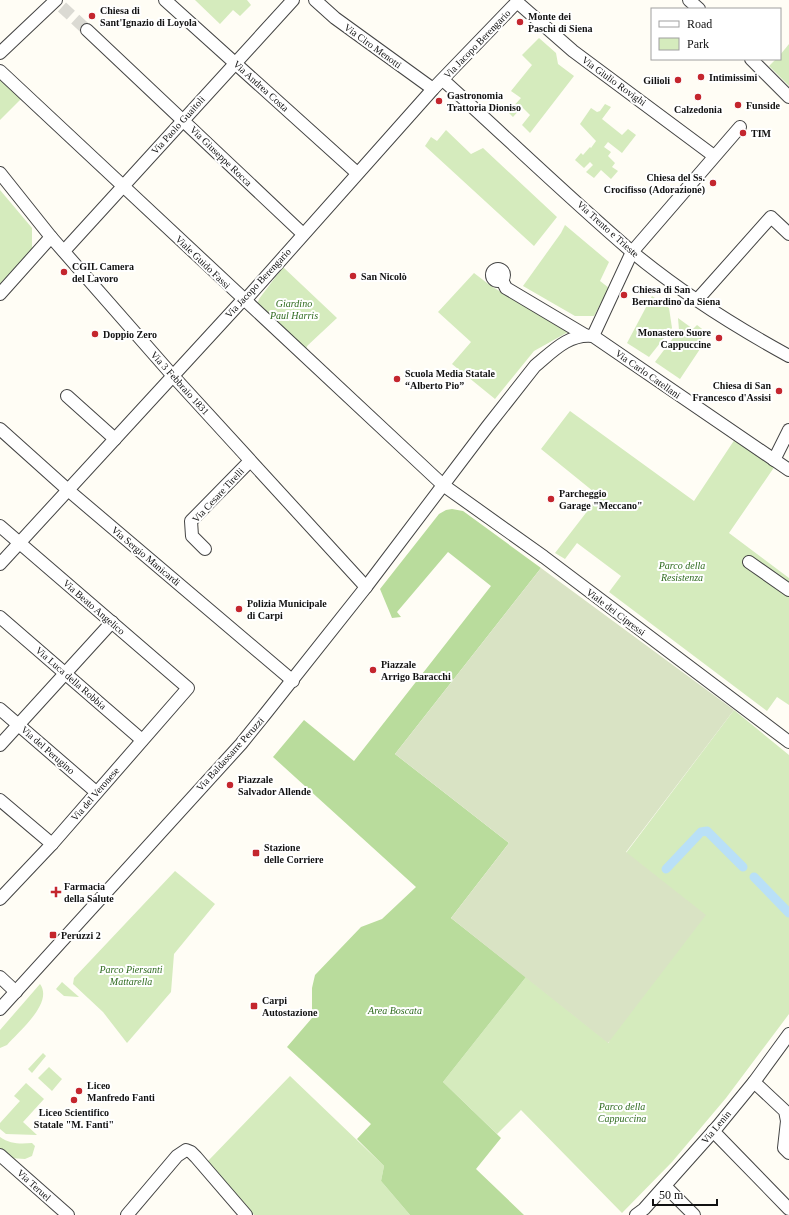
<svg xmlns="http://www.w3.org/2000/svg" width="789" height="1215" viewBox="0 0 789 1215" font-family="'Times New Roman',serif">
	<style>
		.green { fill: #d5ebbd }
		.forest { fill: #b9dc9c }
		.cemetery { fill: #d9e3c4 }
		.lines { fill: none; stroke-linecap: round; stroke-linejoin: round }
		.canal { stroke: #b9e0f7; stroke-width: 9 }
		.minor-tunnel { stroke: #dbdad3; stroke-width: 12; stroke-dasharray: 12 6; stroke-linecap: butt }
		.minor-casing { stroke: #444; stroke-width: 14 }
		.minor { stroke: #fff; stroke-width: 12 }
		.poi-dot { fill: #c4262e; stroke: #fff; stroke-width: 1.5 }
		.labels { text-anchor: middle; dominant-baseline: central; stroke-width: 4; stroke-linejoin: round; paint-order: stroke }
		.poi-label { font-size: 10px; font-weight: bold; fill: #111; stroke: #fff; text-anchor: start }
		.street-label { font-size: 10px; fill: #111; stroke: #fff }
		.park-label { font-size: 10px; font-style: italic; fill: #2f6b1f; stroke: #fff }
	</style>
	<rect width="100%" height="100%" fill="#fffdf5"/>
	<g class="green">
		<path d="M 195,0 L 247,0 L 251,5 L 240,16 L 233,10 L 220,24 Z"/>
		<path d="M 539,38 L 556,53 L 558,64 L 574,76 L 530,133 L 522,125 L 530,115 L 522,107 L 513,117 L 508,112 L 521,98 L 511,91 L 532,65 L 522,55 Z"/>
		<path d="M 789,44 L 789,86 L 769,66 L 776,59 L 780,59 L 780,55 Z"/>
		<path d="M 0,74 L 24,96 L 0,120 Z"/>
		<path d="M 605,104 L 611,107 L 602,119 L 622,135 L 628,129 L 636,135 L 622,153 L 608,142 L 604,147 L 611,152 L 608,156 L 615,163 L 612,167 L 618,171 L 611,179 L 601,170 L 594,178 L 586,172 L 593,165 L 590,162 L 584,168 L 575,160 L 581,153 L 583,155 L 590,147 L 591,148 L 596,141 L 580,124 L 591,108 L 597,112 L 600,111 Z"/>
		<path d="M 446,130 L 471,154 L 483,148 L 557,217 L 534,246 L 425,146 L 431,137 L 437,141 Z"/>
		<path d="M 0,190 L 32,228 L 32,249 L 0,284 Z"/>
		<path d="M 565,225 L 609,262 L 600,281 L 609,288 L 594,316 L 575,316 L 523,286 L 561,233 Z"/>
		<path d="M 283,267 L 337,318 L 307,346 L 306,350 L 257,305 L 259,299 Z"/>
		<path d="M 474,273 L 491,286 L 568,332 L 534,351 L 495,399 L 452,364 L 471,342 L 438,312 Z"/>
		<path d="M 652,296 L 669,308 L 672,328 L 649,357 L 627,343 Z"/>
		<path d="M 678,318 L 693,329 L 697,325 L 706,332 L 699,342 L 702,346 L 680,379 L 655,362 L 679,330 Z"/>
		<path d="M 570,411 L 694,501 L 735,439 L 775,466 L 729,533 L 789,578 L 789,705 L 777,697 L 767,711 L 609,592 L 621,576 L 577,543 L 565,559 L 555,553 L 599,496 L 541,449 Z"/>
		<path d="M 734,710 L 789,755 L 789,1014 L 726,1098 L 672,1162 L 622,1213 L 521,1110 L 497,1134 L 443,1082 L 526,977 L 609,1043 L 626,853 Z"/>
		<path d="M 175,871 L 215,904 L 174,954 L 171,992 L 127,1043 L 103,1012 L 73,984 L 74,978 Z"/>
		<path d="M 62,982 L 79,997 L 64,996 L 56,989 Z"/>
		<path d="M 40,984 C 54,1003 18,1032 7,1045 L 0,1048 L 0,1030 Z"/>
		<path d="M 43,1053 L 46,1056 L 32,1073 L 28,1069 Z"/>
		<path d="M 49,1067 L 62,1079 L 52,1091 L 38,1078 Z"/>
		<path d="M 290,1076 L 384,1166 L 381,1181 L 410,1215 L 254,1215 L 208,1161 Z"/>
		<path d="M 26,1083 L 44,1099 L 23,1122 L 37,1135 L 6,1134 L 0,1129 L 0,1123 L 20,1101 L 14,1096 Z"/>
		<path d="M 0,1137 C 10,1144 20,1144 32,1143 L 35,1146 L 32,1156 L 25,1159 L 10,1158 L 0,1148 Z"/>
	</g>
	<path class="forest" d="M 452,509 L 463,511 L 541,568 L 395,754 L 509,843 L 451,918 L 526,977 L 443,1082 L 501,1138 L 476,1169 L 524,1215 L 410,1215 L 381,1181 L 384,1166 L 357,1139 L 371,1124 L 287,1047 L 312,1018 L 312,988 L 315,975 L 361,927 L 382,919 L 416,887 L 273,757 L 304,720 L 354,761 L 491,586 L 448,552 L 397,612 L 401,617 L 392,618 L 380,589 L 439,514 L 446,510 Z"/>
	<path class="cemetery" d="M 541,568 L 734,710 L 626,852 L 706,915 L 608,1043 L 451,918 L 509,843 L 395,754 Z"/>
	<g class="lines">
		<g class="canal">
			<path d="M 666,869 L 701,832 L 707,831 L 743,867"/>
			<path d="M 754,877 L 789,913"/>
		</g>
		<path class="minor-tunnel" d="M 62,7 L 87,30"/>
		<defs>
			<g id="minor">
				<path d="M 165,0 L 357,173"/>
				<path d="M 315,0 L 335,18 L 433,89"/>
				<path d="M 689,0 L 699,9"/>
				<path d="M 87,30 L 303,234"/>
				<path d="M 0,53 L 56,0"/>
				<path d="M 751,59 L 789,97"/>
				<path d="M 0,71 L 443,485 L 544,557 L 789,742"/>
				<path d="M 443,80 C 506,137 567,196 631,251 C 679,291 734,326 789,356"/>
				<path d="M 0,173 L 51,237 L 173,376 L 366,587"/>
				<path d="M 64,251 L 293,0"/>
				<circle cx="498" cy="275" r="6"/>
				<path d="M 502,280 L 506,288 L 585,335"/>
				<path d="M 0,294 L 51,237"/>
				<path d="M 697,300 L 771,217 L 789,234"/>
				<path d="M 593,336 L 632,252 L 740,127"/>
				<path d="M 67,396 L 115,439"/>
				<path d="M 0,429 L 68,490 L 293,681"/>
				<path d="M 774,460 L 789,430"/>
				<path d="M 0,526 L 188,688 L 52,844 L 0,899"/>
				<path d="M 205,549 L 192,536 L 191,521 L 250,461"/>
				<path d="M 749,562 L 789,590"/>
				<path d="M 0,564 L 239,304 L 248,297 L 433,89 L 517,2 L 573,51 L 714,156"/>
				<path d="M 0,617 L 142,740"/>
				<path d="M 0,709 L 96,792"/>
				<path d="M 0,745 L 112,622"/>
				<path d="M 0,800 L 52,844"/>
				<path d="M 0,977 L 16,992"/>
				<path d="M 0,1009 L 241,744 L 266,713 L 366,587 L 487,427 L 535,366 C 552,352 569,333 593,336 L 789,470"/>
				<path d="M 754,1082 L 785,1111 L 787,1121 L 784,1148 L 789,1153"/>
				<path d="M 713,1131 L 789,1209"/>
				<path d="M 0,1155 L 68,1215"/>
				<path d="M 665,1186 L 694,1215"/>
				<path d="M 127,1215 L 177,1156 L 186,1150 L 191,1152 L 196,1157 L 246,1215"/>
				<path d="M 636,1215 L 644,1209 L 718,1126 L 754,1082 L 789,1034"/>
			</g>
		</defs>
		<use href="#minor" class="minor-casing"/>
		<use href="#minor" class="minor"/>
	</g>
	<g class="poi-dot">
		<circle cx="92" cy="16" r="4"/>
		<circle cx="520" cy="22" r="4"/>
		<circle cx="701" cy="77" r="4"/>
		<circle cx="678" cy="80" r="4"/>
		<circle cx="698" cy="97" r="4"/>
		<circle cx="439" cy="101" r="4"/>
		<circle cx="738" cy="105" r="4"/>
		<circle cx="743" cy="133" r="4"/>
		<circle cx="713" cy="183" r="4"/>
		<circle cx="64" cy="272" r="4"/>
		<circle cx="353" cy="276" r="4"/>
		<circle cx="624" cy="295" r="4"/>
		<circle cx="95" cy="334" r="4"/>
		<circle cx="719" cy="338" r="4"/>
		<circle cx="397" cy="379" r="4"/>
		<circle cx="779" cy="391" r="4"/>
		<circle cx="551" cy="499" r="4"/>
		<circle cx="239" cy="609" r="4"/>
		<circle cx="373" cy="670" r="4"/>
		<circle cx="230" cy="785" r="4"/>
		<rect x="252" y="849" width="8" height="8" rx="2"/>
		<path d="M54 886h4v4h4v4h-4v4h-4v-4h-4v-4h4z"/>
		<rect x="49" y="931" width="8" height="8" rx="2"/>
		<rect x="250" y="1002" width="8" height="8" rx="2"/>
		<circle cx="79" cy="1091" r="4"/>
		<circle cx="74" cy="1100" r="4"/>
	</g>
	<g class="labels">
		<g class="poi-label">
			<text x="100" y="10">Chiesa di<tspan x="100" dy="12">Sant'Ignazio di Loyola</tspan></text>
			<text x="528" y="16">Monte dei<tspan x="528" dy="12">Paschi di Siena</tspan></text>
			<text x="709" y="77">Intimissimi</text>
			<text x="670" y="80" text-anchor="end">Gilioli</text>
			<text x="447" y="95">Gastronomia<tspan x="447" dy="12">Trattoria Dioniso</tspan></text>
			<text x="746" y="105">Funside</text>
			<text x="698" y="109" text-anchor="middle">Calzedonia</text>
			<text x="751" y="133">TIM</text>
			<text x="705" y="177" text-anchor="end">Chiesa del Ss.<tspan x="705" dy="12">Crocifisso (Adorazione)</tspan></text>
			<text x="72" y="266">CGIL Camera<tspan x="72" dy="12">del Lavoro</tspan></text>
			<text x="361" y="276">San Nicolò</text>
			<text x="632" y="289">Chiesa di San<tspan x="632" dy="12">Bernardino da Siena</tspan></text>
			<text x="711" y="332" text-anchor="end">Monastero Suore<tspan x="711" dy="12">Cappuccine</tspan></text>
			<text x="103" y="334">Doppio Zero</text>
			<text x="405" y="373">Scuola Media Statale<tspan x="405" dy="12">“Alberto Pio”</tspan></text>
			<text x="771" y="385" text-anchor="end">Chiesa di San<tspan x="771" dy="12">Francesco d'Assisi</tspan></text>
			<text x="559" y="493">Parcheggio<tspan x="559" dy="12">Garage "Meccano"</tspan></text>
			<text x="247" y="603">Polizia Municipale<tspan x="247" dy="12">di Carpi</tspan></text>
			<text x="381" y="664">Piazzale<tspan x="381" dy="12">Arrigo Baracchi</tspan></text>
			<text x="238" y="779">Piazzale<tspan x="238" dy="12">Salvador Allende</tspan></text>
			<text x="264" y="847">Stazione<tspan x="264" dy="12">delle Corriere</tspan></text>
			<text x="64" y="886">Farmacia<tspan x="64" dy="12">della Salute</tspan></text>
			<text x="61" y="935">Peruzzi 2</text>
			<text x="262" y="1000">Carpi<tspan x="262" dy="12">Autostazione</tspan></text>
			<text x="87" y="1085">Liceo<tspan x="87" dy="12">Manfredo Fanti</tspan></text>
			<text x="74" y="1112" text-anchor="middle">Liceo Scientifico<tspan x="74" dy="12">Statale "M. Fanti"</tspan></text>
		</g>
		<g class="street-label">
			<text transform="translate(477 44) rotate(-46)">Via Jacopo Berengario</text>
			<text transform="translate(373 46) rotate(36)">Via Ciro Menotti</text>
			<text transform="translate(614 81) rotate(36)">Via Giulio Rovighi</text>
			<text transform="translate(261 86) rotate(42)">Via Andrea Costa</text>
			<text transform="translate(178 125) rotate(-48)">Via Paolo Guaitoli</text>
			<text transform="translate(221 156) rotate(44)">Via Giuseppe Rocca</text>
			<text transform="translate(608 229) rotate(42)">Via Trento e Trieste</text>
			<text transform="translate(203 262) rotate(44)">Viale Guido Fassi</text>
			<text transform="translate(258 283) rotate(-47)">Via Jacopo Berengario</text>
			<text transform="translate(648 374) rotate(35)">Via Carlo Catellani</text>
			<text transform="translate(180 383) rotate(48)">Via 3 Febbraio 1831</text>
			<text transform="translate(218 495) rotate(-47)">Via Cesare Tirelli</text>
			<text transform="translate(146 556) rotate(40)">Via Sergio Manicardi</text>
			<text transform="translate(94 607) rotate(41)">Via Beato Angelico</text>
			<text transform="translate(616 612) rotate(37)">Viale dei Cipressi</text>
			<text transform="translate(71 678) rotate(41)">Via Luca della Robbia</text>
			<text transform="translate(48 750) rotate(41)">Via del Perugino</text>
			<text transform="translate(230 754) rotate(-48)">Via Baldassarre Peruzzi</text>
			<text transform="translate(95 794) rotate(-49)">Via del Veronese</text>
			<text transform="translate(716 1127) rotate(-50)">Via Lenin</text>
			<text transform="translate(34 1185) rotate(42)">Via Teruel</text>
		</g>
		<g class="park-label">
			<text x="294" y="303">Giardino<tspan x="294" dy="12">Paul Harris</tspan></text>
			<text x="682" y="565">Parco della<tspan x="682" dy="12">Resistenza</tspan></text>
			<text x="131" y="969">Parco Piersanti<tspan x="131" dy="12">Mattarella</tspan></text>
			<text x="395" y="1010">Area Boscata</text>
			<text x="622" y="1106">Parco della<tspan x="622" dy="12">Cappuccina</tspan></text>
		</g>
	</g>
	<rect x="651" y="8" width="130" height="52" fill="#ffffff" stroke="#a0a0a0"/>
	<rect x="659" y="21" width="20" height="6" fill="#ffffff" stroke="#a0a0a0"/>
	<text x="687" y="28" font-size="12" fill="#111111">Road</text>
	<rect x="659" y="38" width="20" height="12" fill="#d5ebbd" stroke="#a0a0a0"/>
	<text x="687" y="48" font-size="12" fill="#111111">Park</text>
	<path d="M653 1199v6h64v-6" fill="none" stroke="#111111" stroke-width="2"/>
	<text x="659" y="1199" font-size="12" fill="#111111" stroke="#ffffff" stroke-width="3" paint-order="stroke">50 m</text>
</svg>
